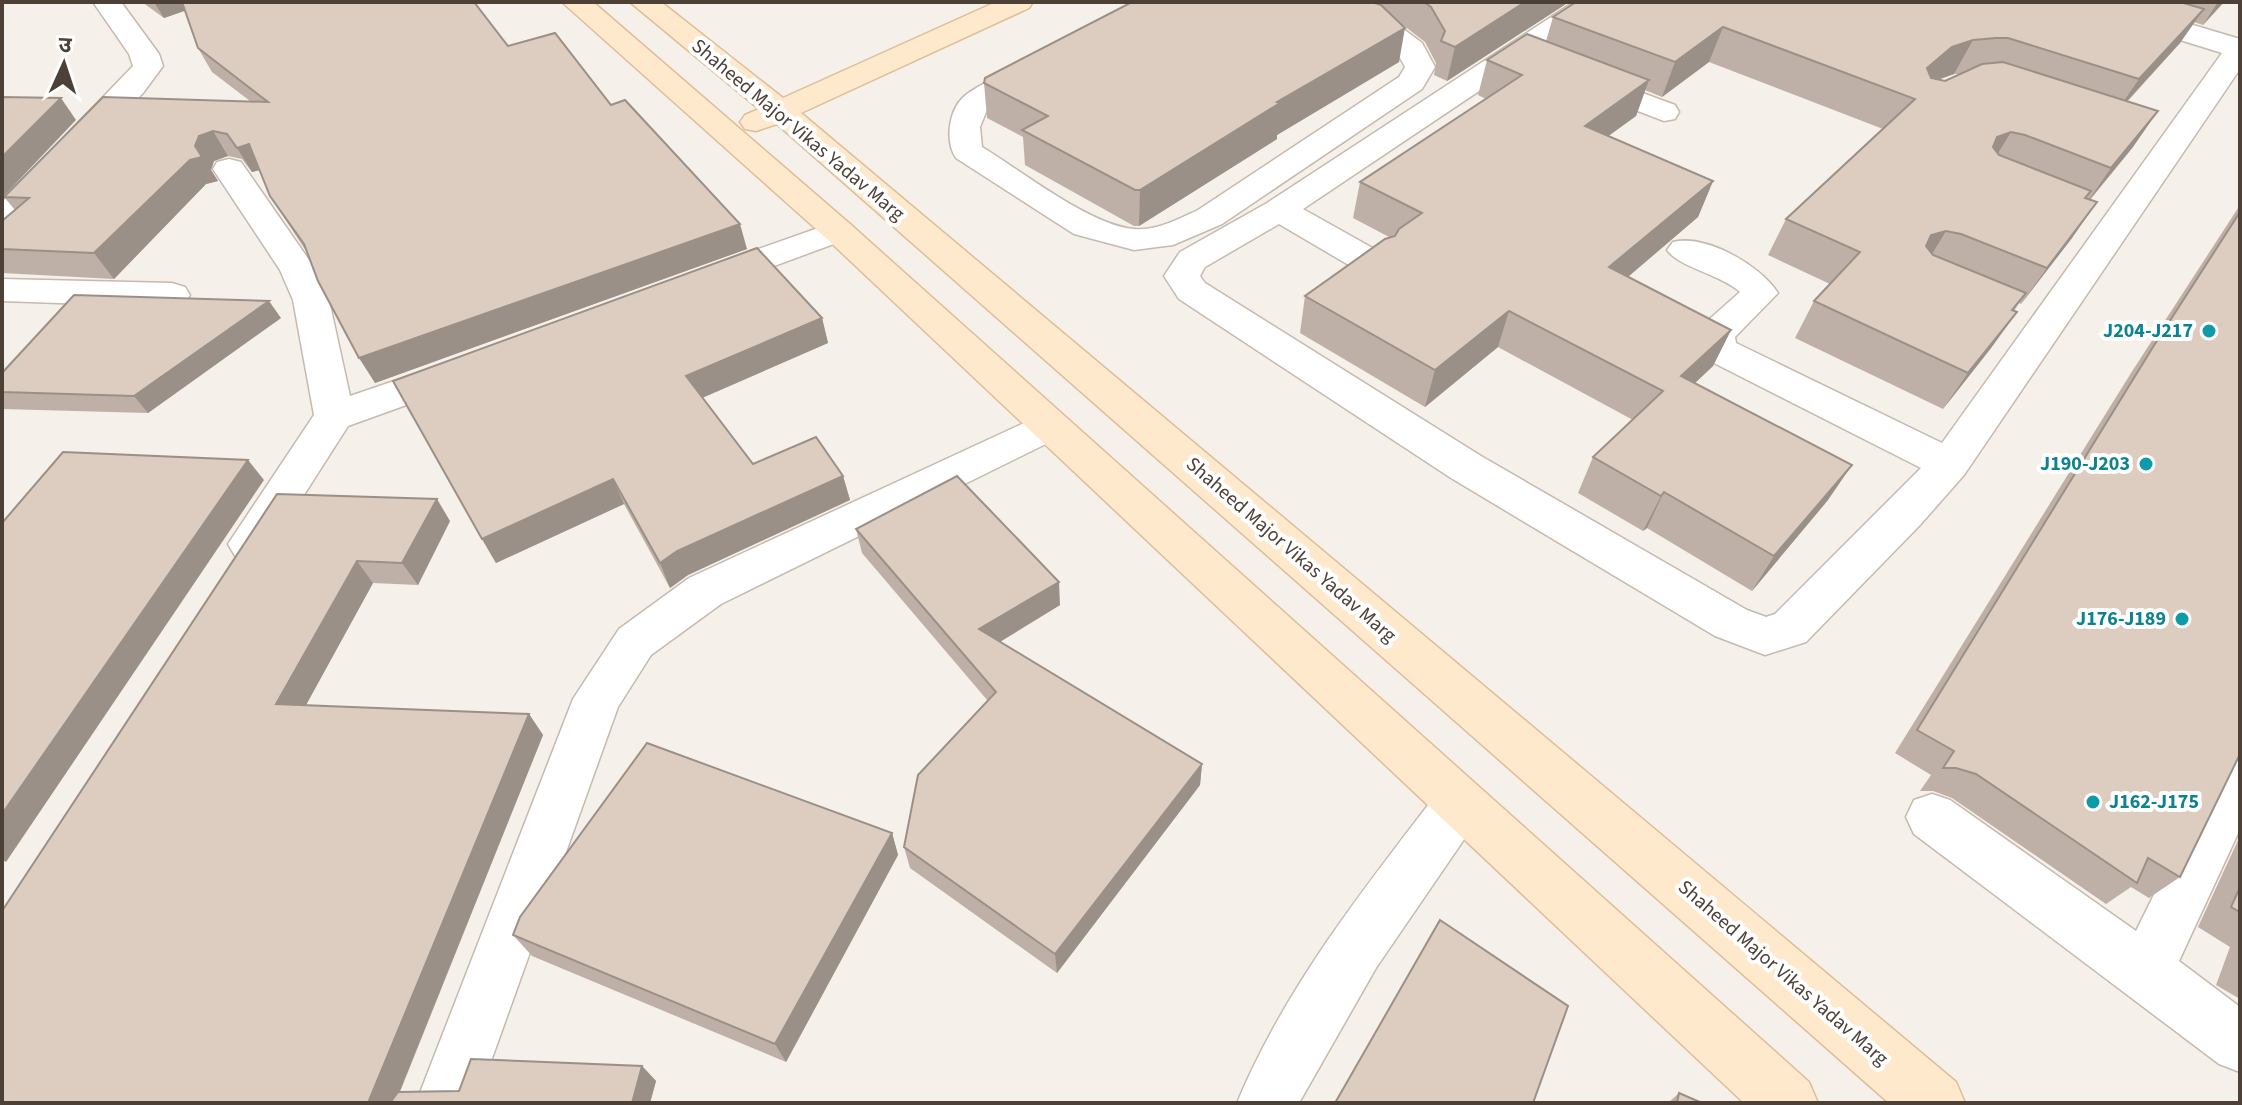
<svg xmlns="http://www.w3.org/2000/svg" width="2242" height="1105" viewBox="0 0 2242 1105" font-family="'Source Sans 3','Noto Sans Devanagari',sans-serif">
	<style>
		.lines { fill: none; stroke-linecap: round; stroke-linejoin: round }
		.street-casing { stroke: #c6b9ae; stroke-width: 3 }
		.secondary-casing { stroke: #debe98; stroke-width: 3 }
		.street { fill: #fff; fill-rule: evenodd }
		.secondary { fill: #ffe9cc; fill-rule: evenodd }
		.wall { fill: #beb0a6; fill-rule: evenodd }
		.shaded-wall { fill: #9b9087 }
		.building { fill: #ddcdc1; stroke: #9b9087; stroke-width: 2 }
		.culture-dot { fill: #0f9aa8; stroke: #fff; stroke-width: 3 }
		.labels { text-anchor: middle; dominant-baseline: central; stroke-width: 8; stroke-linejoin: round; paint-order: stroke }
		.street-label { font-size: 20px; fill: #4c4037; stroke: #fff }
		.culture-label { font-size: 20px; font-weight: bold; fill: #0d838f; stroke: #fff; text-anchor: end }
	</style>
	<rect width="100%" height="100%" fill="#f6f0ea"/>
	<g class="lines">
		<defs>
			<g id="street">
				<path d="M 93,2 L 121,2 L 159,54 L 163,66 L 143,93 L 14,228 L 2,231 L 2,202 L 133,66 L 129,54 Z"/>
				<path d="M 1304,2 L 1341,2 L 1402,28 L 1422,43 L 1435,67 L 1422,89 L 1222,224 L 1173,245 L 1134,250 L 1074,234 L 956,158 C 944,140 949,107 967,94 C 985,81 1009,72 1029,61 L 1039,58 L 1049,61 L 1054,67 L 1049,73 L 988,107 L 980,127 L 982,147 C 1022,171 1089,225 1134,229 C 1157,231 1178,219 1198,210 L 1399,77 L 1405,67 C 1391,33 1340,22 1308,8 Z"/>
				<path d="M 1574,2 L 1607,2 L 1603,8 L 1303,209 L 1385,255 L 1390,263 L 1385,271 L 1372,274 L 1359,271 L 1279,224 L 1205,267 L 1200,276 L 1205,283 L 1481,456 L 1747,610 L 1766,617 L 1775,614 L 1921,468 L 1710,361 L 1696,342 L 1705,323 L 1740,292 C 1720,274 1680,268 1667,250 L 1673,242 C 1706,234 1760,265 1778,293 L 1735,337 L 1736,343 L 1942,443 L 2222,53 L 2077,8 L 2073,2 L 2116,2 L 2240,39 L 2240,69 L 1964,475 L 1920,525 L 1806,642 L 1765,655 L 1715,636 L 1451,478 L 1179,299 L 1164,276 L 1180,252 L 1267,203 Z"/>
				<path d="M 1586,72 L 1675,105 L 1679,112 L 1675,119 L 1664,121 L 1575,87 L 1571,81 L 1575,75 Z"/>
				<path d="M 229,159 L 241,162 L 316,270 L 329,300 L 350,396 L 456,360 L 470,364 L 475,373 L 470,382 L 348,426 L 265,556 L 250,561 L 235,556 L 228,544 L 314,415 L 293,300 L 280,270 L 213,169 L 217,162 Z"/>
				<path d="M 838,221 L 850,224 L 855,231 L 850,238 L 712,289 L 699,286 L 694,278 L 699,270 Z"/>
				<path d="M 2,279 L 172,283 L 185,287 L 190,295 L 185,303 L 172,307 L 2,301 Z"/>
				<path d="M 1048,412 L 1062,416 L 1068,426 L 1062,436 L 721,604 L 651,655 L 618,707 L 476,1103 L 416,1103 L 573,699 L 619,629 L 689,578 Z"/>
				<path d="M 2240,752 L 2240,829 L 2179,961 L 2240,1007 L 2240,1072 L 2219,1064 L 1914,834 L 1906,817 L 1914,800 L 1932,794 L 1950,800 L 2136,931 L 2222,758 Z"/>
				<path d="M 1460,780 L 1478,787 L 1486,803 L 1478,819 L 1376,968 L 1299,1103 L 1237,1103 C 1285,987 1366,886 1442,787 Z"/>
			</g>
			<g id="secondary">
				<path d="M 562,2 L 593,2 L 850,224 L 1809,1082 L 1818,1103 L 1744,1103 L 826,238 Z"/>
				<path d="M 630,2 L 661,2 L 783,98 L 996,2 L 1033,2 L 1029,8 L 801,113 L 1956,1082 L 1965,1103 L 1889,1103 L 777,124 L 756,131 L 745,129 L 740,122 L 745,115 L 759,109 Z"/>
			</g>
		</defs>
		<use href="#street" class="street-casing"/>
		<use href="#secondary" class="secondary-casing"/>
		<use href="#street" class="street"/>
		<use href="#secondary" class="secondary"/>
	</g>
	<g class="wall">
		<path d="M 142,2 L 474,2 L 508,46 L 611,105 L 747,249 L 375,383 L 306,251 L 270,196 L 260,170 L 252,172 L 242,159 L 228,156 L 214,161 L 211,170 L 218,181 L 206,184 L 114,279 L 2,273 L 2,221 L 15,210 L 4,197 L 250,101 L 212,72 L 198,48 L 185,11 L 164,18 Z"/>
		<path d="M 1132,2 L 1569,2 L 1447,81 L 1434,75 L 1436,63 L 1425,42 L 1403,25 L 1399,62 L 1277,135 L 1277,139 L 1139,226 L 1134,226 L 1025,165 L 1023,137 L 987,118 L 984,83 Z"/>
		<path d="M 1576,2 L 2224,2 L 2203,25 L 2194,22 L 2180,43 L 2127,102 L 2133,147 L 2090,200 L 2072,238 L 2021,304 L 2019,303 L 2014,311 L 2017,312 L 1991,348 L 1943,409 L 1795,338 L 1814,301 L 1830,284 L 1768,255 L 1786,219 L 1883,129 L 1709,62 L 1662,97 L 1645,90 L 1636,116 L 1608,136 L 1713,181 L 1698,217 L 1628,277 L 1731,330 L 1713,366 L 1695,383 L 1828,500 L 1752,591 L 1647,528 L 1643,531 L 1578,493 L 1593,457 L 1633,420 L 1498,347 L 1425,407 L 1300,333 L 1305,296 L 1391,238 L 1353,218 L 1360,182 L 1486,99 L 1478,95 L 1487,60 L 1546,41 L 1553,17 ZM 1954,74 L 1960,74 L 1945,81 L 1938,80 Z"/>
		<path d="M 2240,205 L 2240,754 L 2180,877 L 2149,898 L 2131,887 L 2106,904 L 1952,798 L 1933,791 L 1920,791 L 1931,775 L 1895,753 L 2131,373 Z"/>
		<path d="M 281,318 L 148,413 L 2,409 L 2,373 Z"/>
		<path d="M 822,318 L 828,343 L 702,398 L 753,464 L 843,476 L 850,500 L 688,575 L 670,588 L 624,504 L 496,563 L 482,539 Z"/>
		<path d="M 277,494 L 450,521 L 418,585 L 373,583 L 306,705 L 529,714 L 543,735 L 400,1092 L 459,1091 L 642,1066 L 656,1081 L 650,1103 L 2,1103 Z"/>
		<path d="M 856,529 L 1060,605 L 1000,642 L 1202,764 L 1200,785 L 1057,973 L 910,868 L 904,847 L 988,701 L 862,553 Z"/>
		<path d="M 892,833 L 898,855 L 786,1062 L 532,956 L 513,935 Z"/>
		<path d="M 2240,836 L 2240,999 L 2216,985 L 2230,947 L 2198,927 Z"/>
		<path d="M 1679,1093 L 1702,1103 L 1668,1103 Z"/>
	</g>
	<g class="shaded-wall">
		<path d="M 154,2 L 185,2 L 189,9 L 164,18 Z"/>
		<path d="M 1525,2 L 1569,2 L 1447,81 L 1455,47 Z"/>
		<path d="M 2218,2 L 2224,2 L 2203,25 Z"/>
		<path d="M 2204,9 L 2180,43 L 2115,114 L 2139,79 Z"/>
		<path d="M 1723,27 L 1709,62 L 1662,97 L 1675,62 Z"/>
		<path d="M 1405,28 L 1399,62 L 1277,135 L 1277,139 L 1139,226 L 1140,190 L 1277,102 Z"/>
		<path d="M 1973,40 L 1954,74 L 1934,81 L 1914,98 L 1927,68 L 1952,47 Z"/>
		<path d="M 1649,80 L 1636,116 L 1574,161 L 1585,126 Z"/>
		<path d="M 61,98 L 76,120 L 2,198 L 2,157 Z"/>
		<path d="M 2158,111 L 2133,147 L 2086,204 L 2111,168 Z"/>
		<path d="M 213,131 L 228,156 L 214,161 L 211,170 L 218,181 L 206,184 L 114,279 L 94,253 L 199,136 Z"/>
		<path d="M 2011,132 L 1989,168 L 1975,173 L 1997,137 Z"/>
		<path d="M 249,144 L 264,169 L 252,172 L 237,148 Z"/>
		<path d="M 1713,181 L 1698,217 L 1596,304 L 1609,267 Z"/>
		<path d="M 2097,202 L 2072,238 L 2021,304 L 2047,268 Z"/>
		<path d="M 740,224 L 747,249 L 375,383 L 359,358 Z"/>
		<path d="M 1946,231 L 1924,267 L 1909,271 L 1931,235 Z"/>
		<path d="M 269,301 L 281,318 L 148,413 L 134,396 Z"/>
		<path d="M 1509,311 L 1498,347 L 1425,407 L 1435,370 Z"/>
		<path d="M 2017,312 L 1991,348 L 1943,409 L 1968,373 Z"/>
		<path d="M 822,318 L 828,343 L 695,401 L 686,376 Z"/>
		<path d="M 1731,330 L 1713,366 L 1664,412 L 1681,376 Z"/>
		<path d="M 248,460 L 264,480 L 6,862 L 2,859 L 2,814 Z"/>
		<path d="M 1852,465 L 1828,500 L 1752,591 L 1774,556 Z"/>
		<path d="M 843,476 L 850,500 L 688,575 L 670,588 L 660,563 L 677,551 Z"/>
		<path d="M 613,479 L 624,504 L 496,563 L 482,539 Z"/>
		<path d="M 1664,492 L 1647,528 L 1643,531 L 1661,496 Z"/>
		<path d="M 437,499 L 450,521 L 418,585 L 402,563 Z"/>
		<path d="M 357,561 L 373,583 L 295,725 L 276,704 Z"/>
		<path d="M 1059,582 L 1060,605 L 983,652 L 979,629 Z"/>
		<path d="M 529,714 L 543,735 L 395,1103 L 368,1103 Z"/>
		<path d="M 1202,764 L 1200,785 L 1057,973 L 1055,954 Z"/>
		<path d="M 892,833 L 898,855 L 786,1062 L 775,1044 Z"/>
		<path d="M 642,1066 L 656,1081 L 650,1103 L 632,1103 Z"/>
	</g>
	<g class="building">
		<path d="M 182,2 L 474,2 L 508,46 L 555,33 L 611,105 L 625,100 L 740,224 L 359,358 L 318,281 L 304,244 L 270,196 L 249,144 L 237,148 L 227,134 L 213,131 L 199,136 L 195,146 L 202,157 L 190,160 L 94,253 L 2,249 L 2,221 L 29,198 L 4,197 L 103,97 L 268,102 L 198,48 Z"/>
		<path d="M 1132,2 L 1372,2 L 1381,5 L 1405,28 L 1277,102 L 1280,103 L 1140,190 L 1135,190 L 1022,130 L 1048,116 L 984,83 L 985,78 Z"/>
		<path d="M 1424,2 L 1525,2 L 1455,47 L 1441,41 L 1445,31 L 1431,7 Z"/>
		<path d="M 1576,2 L 2180,2 L 2204,9 L 2139,79 L 2008,38 L 1996,38 L 1973,40 L 1952,47 L 1927,68 L 1931,78 L 1945,81 L 1982,64 L 2003,62 L 2158,111 L 2111,168 L 2025,135 L 2011,132 L 1997,137 L 1993,147 L 1999,155 L 2091,191 L 2085,198 L 2097,202 L 2047,268 L 1961,234 L 1946,231 L 1931,235 L 1926,246 L 1933,255 L 2026,293 L 2012,310 L 2017,312 L 1968,373 L 1814,301 L 1860,252 L 1786,219 L 1915,99 L 1723,27 L 1675,62 L 1553,17 Z"/>
		<path d="M 1527,34 L 1649,80 L 1585,126 L 1713,181 L 1609,267 L 1731,330 L 1681,376 L 1852,465 L 1774,556 L 1664,492 L 1661,496 L 1593,457 L 1663,391 L 1509,311 L 1435,370 L 1305,296 L 1385,239 L 1395,236 L 1399,229 L 1422,213 L 1360,182 L 1522,75 L 1487,60 Z"/>
		<path d="M 2,97 L 61,98 L 2,157 Z"/>
		<path d="M 2240,212 L 2240,754 L 2180,877 L 2148,858 L 2137,883 L 1976,774 L 1956,768 L 1943,768 L 1954,751 L 1917,730 L 2153,347 Z"/>
		<path d="M 757,248 L 822,318 L 686,376 L 753,464 L 816,437 L 843,476 L 677,551 L 660,563 L 613,479 L 482,539 L 393,381 Z"/>
		<path d="M 74,295 L 269,301 L 134,396 L 2,392 L 2,373 Z"/>
		<path d="M 63,452 L 248,460 L 2,814 L 2,523 Z"/>
		<path d="M 957,476 L 1059,582 L 979,629 L 1202,764 L 1055,954 L 904,847 L 918,775 L 996,692 L 856,529 Z"/>
		<path d="M 277,494 L 437,499 L 402,563 L 357,561 L 276,704 L 529,714 L 368,1103 L 2,1103 L 2,911 Z"/>
		<path d="M 647,743 L 892,833 L 775,1044 L 513,935 L 520,917 Z"/>
		<path d="M 2240,887 L 2240,912 L 2231,907 Z"/>
		<path d="M 1440,920 L 1568,1006 L 1533,1103 L 1335,1103 Z"/>
		<path d="M 471,1059 L 642,1066 L 632,1103 L 390,1103 L 398,1092 L 459,1091 Z"/>
		<path d="M 1679,1093 L 1702,1103 L 1677,1103 Z"/>
	</g>
	<g class="culture-dot">
		<circle cx="2209" cy="331" r="8"/>
		<circle cx="2146" cy="464" r="8"/>
		<circle cx="2182" cy="619" r="8"/>
		<circle cx="2093" cy="802" r="8"/>
	</g>
	<g class="labels">
		<g class="street-label">
			<text transform="translate(798 130) rotate(40)">Shaheed Major Vikas Yadav Marg</text>
			<text transform="translate(1291 550) rotate(41)">Shaheed Major Vikas Yadav Marg</text>
			<text transform="translate(1783 973) rotate(41)">Shaheed Major Vikas Yadav Marg</text>
		</g>
		<g class="culture-label">
			<text x="2193" y="331">J204-J217</text>
			<text x="2130" y="464">J190-J203</text>
			<text x="2166" y="619">J176-J189</text>
			<text x="2109" y="802" text-anchor="start">J162-J175</text>
		</g>
	</g>
	<rect width="2242" height="1105" fill="none" stroke="#4c4037" stroke-width="8"/>
	<g transform="translate(64 64) rotate(3)" stroke="#ffffff" stroke-width="6" paint-order="stroke">
	<path d="M0-6L14 30L0 20L-14 30Z" fill="#4c4037"/>
	<text y="-12" font-size="22" font-weight="bold" text-anchor="middle" fill="#4c4037">उ</text>
	</g>
</svg>
